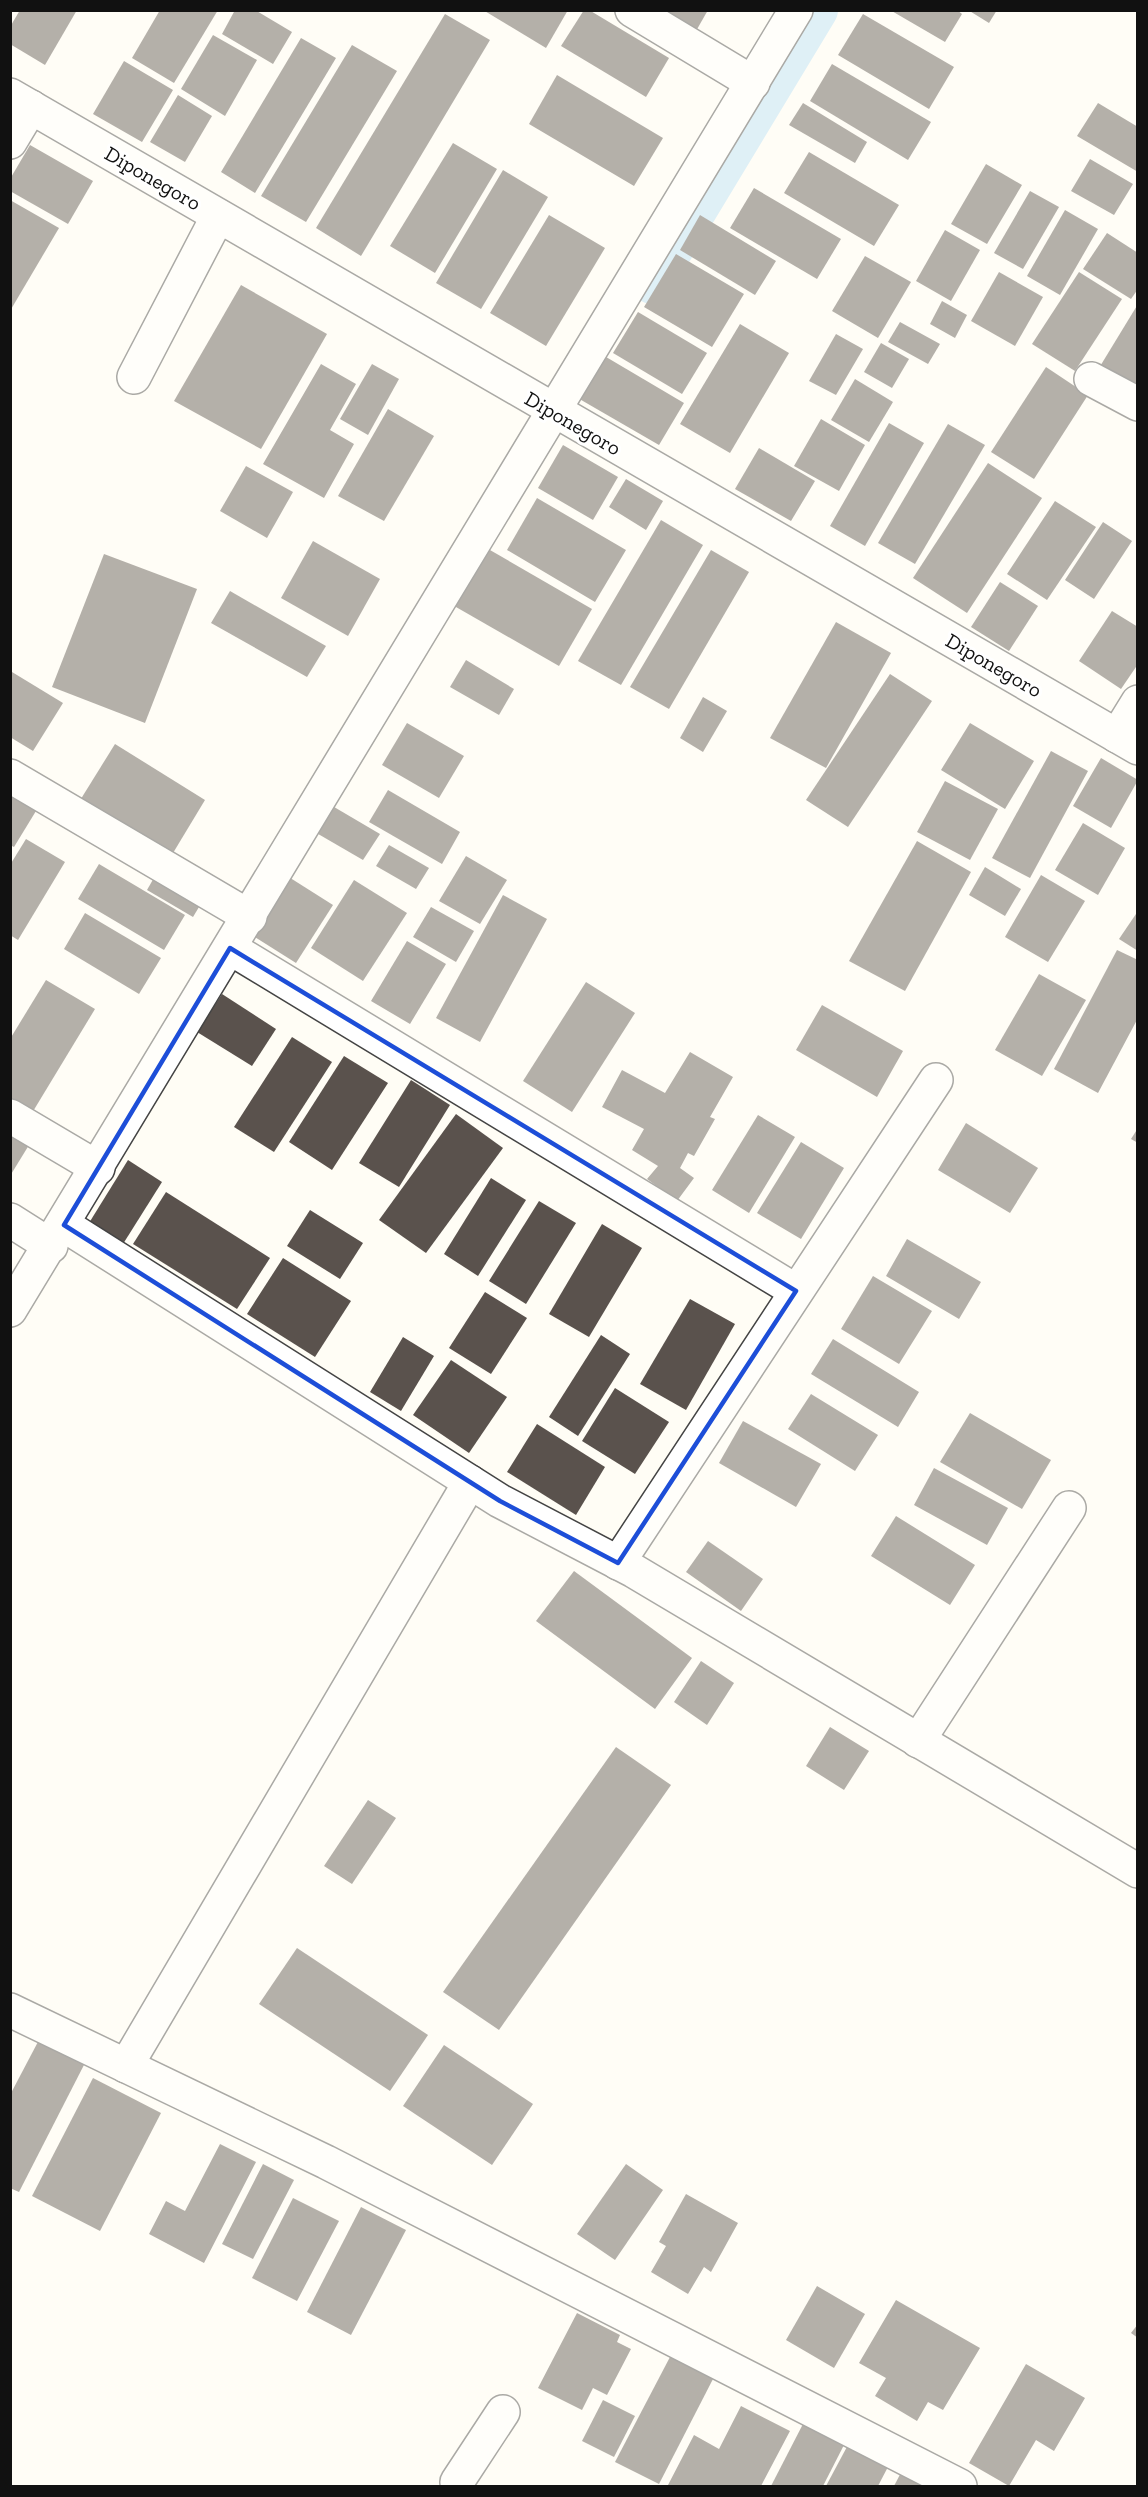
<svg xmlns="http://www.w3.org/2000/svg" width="1148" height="2497" viewBox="0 0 1148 2497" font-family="'Zilla Slab',serif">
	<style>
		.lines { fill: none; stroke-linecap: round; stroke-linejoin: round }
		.canal { stroke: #b9e0f7; stroke-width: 42 }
		.building { fill: #5a524d }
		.minor-casing { stroke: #444; stroke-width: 36 }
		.minor { stroke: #fff; stroke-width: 33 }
		.marked { fill: none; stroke: #1d4ed8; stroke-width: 4.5; stroke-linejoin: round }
		.labels { text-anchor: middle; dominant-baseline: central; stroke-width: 6; stroke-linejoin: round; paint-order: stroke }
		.street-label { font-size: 21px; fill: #111; stroke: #fff }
	</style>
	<rect width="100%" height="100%" fill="#fffdf5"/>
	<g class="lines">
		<path class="canal" d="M 652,283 L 817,10"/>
	</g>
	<g class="building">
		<path d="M 20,10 L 77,10 L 45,65 L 10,44 L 10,27 Z"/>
		<path d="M 160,10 L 218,10 L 174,83 L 132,58 Z"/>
		<path d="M 235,10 L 255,10 L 292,32 L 273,64 L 222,34 Z"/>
		<path d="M 483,10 L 568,10 L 546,48 Z"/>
		<path d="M 584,10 L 589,10 L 669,58 L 646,97 L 561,46 Z"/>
		<path d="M 661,10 L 708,10 L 696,31 Z"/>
		<path d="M 890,10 L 957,10 L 962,14 L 945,42 Z"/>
		<path d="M 968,10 L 997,10 L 989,23 Z"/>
		<path d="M 445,14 L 490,40 L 361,256 L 316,228 Z"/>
		<path d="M 863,14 L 954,67 L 929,109 L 838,55 Z"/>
		<path d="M 213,35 L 257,60 L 225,116 L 181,89 Z"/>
		<path d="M 301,38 L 336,58 L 255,193 L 221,172 Z"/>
		<path d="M 352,45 L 397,71 L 306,222 L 261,196 Z"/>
		<path d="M 124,61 L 173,90 L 142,142 L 93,114 Z"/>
		<path d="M 832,64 L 931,122 L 908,160 L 810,101 Z"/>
		<path d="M 557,75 L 663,138 L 634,186 L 529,124 Z"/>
		<path d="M 178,95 L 212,116 L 185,162 L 150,142 Z"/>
		<path d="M 803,103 L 867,142 L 855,163 L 789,125 Z"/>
		<path d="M 1098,103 L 1138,127 L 1138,172 L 1077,136 Z"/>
		<path d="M 453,143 L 497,169 L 435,273 L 390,246 Z"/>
		<path d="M 30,145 L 93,181 L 68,224 L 10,191 L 10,179 Z"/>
		<path d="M 809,152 L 899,205 L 874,246 L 784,193 Z"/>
		<path d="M 1090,159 L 1133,184 L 1114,215 L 1071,191 Z"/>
		<path d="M 986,164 L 1022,185 L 987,244 L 951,224 Z"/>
		<path d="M 503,170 L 548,197 L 481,309 L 436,283 Z"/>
		<path d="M 754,188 L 841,239 L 817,279 L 730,228 Z"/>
		<path d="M 1030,191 L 1059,207 L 1023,269 L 994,253 Z"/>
		<path d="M 10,200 L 59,228 L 10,311 Z"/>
		<path d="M 1065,210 L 1098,229 L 1060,295 L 1027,276 Z"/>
		<path d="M 549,215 L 605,248 L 546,346 L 490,313 Z"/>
		<path d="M 700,215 L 776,261 L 755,295 L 680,250 Z"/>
		<path d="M 945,230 L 980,250 L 951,301 L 916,281 Z"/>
		<path d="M 1107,233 L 1138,253 L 1138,289 L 1131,299 L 1083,269 Z"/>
		<path d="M 676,254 L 744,294 L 712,347 L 644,307 Z"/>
		<path d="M 865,256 L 911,282 L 878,338 L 832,311 Z"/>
		<path d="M 999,272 L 1043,297 L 1015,346 L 971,321 Z"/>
		<path d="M 1079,272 L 1122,299 L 1075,371 L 1032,344 Z"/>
		<path d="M 241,285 L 327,334 L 261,449 L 174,401 Z"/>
		<path d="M 942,301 L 967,315 L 955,338 L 930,324 Z"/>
		<path d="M 1138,304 L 1138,390 L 1099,368 Z"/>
		<path d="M 638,312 L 707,353 L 682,394 L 613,353 Z"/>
		<path d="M 900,322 L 940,344 L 928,364 L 888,342 Z"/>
		<path d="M 740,324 L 789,353 L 730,453 L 680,424 Z"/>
		<path d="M 836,334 L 863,349 L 836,395 L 809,381 Z"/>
		<path d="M 881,343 L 909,359 L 892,388 L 864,372 Z"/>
		<path d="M 601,354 L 684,403 L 659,445 L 576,397 Z"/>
		<path d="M 321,364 L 356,384 L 330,430 L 354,444 L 324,498 L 263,464 Z"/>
		<path d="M 372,364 L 399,379 L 368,435 L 340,419 Z"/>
		<path d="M 1046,367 L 1088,395 L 1034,479 L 991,452 Z"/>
		<path d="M 855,379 L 893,402 L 869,442 L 831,420 Z"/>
		<path d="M 388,409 L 434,436 L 384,521 L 338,496 Z"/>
		<path d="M 821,419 L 865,445 L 839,491 L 794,466 Z"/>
		<path d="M 889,423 L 924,443 L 865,546 L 830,526 Z"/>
		<path d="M 948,424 L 985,445 L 915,564 L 878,543 Z"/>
		<path d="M 563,445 L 618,477 L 593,520 L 538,488 Z"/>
		<path d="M 759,448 L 815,481 L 791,521 L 735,489 Z"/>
		<path d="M 988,463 L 1042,498 L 967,613 L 913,578 Z"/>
		<path d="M 246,466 L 293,492 L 267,538 L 220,511 Z"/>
		<path d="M 626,479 L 663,501 L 646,530 L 609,507 Z"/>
		<path d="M 537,498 L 626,550 L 595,602 L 507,550 Z"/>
		<path d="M 1055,501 L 1096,527 L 1047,600 L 1007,574 Z"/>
		<path d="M 661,520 L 703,545 L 621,685 L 578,661 Z"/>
		<path d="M 1103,522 L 1132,541 L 1094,599 L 1065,580 Z"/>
		<path d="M 313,541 L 380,579 L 348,636 L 281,598 Z"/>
		<path d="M 483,546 L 592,609 L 559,666 L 449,603 Z"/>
		<path d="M 711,550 L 749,572 L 669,709 L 630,687 Z"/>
		<path d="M 104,554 L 197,589 L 145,723 L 52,687 Z"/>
		<path d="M 1000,582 L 1038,606 L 1009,651 L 971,627 Z"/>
		<path d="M 230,591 L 326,646 L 307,677 L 211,623 Z"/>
		<path d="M 1112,611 L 1138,627 L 1138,664 L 1121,689 L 1079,661 Z"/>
		<path d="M 836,622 L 891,653 L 826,768 L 770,738 Z"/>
		<path d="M 466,660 L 514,689 L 499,715 L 450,687 Z"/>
		<path d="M 12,672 L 63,703 L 33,751 L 10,737 Z"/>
		<path d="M 890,674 L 932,701 L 848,827 L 806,800 Z"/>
		<path d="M 703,697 L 727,711 L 703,752 L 680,738 Z"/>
		<path d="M 407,723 L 464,756 L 439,798 L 382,765 Z"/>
		<path d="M 970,723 L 1034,761 L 1005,809 L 941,770 Z"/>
		<path d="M 115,744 L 205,800 L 170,858 L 79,802 Z"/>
		<path d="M 1051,751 L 1088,771 L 1030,878 L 992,858 Z"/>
		<path d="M 1101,758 L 1138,780 L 1111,828 L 1073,806 Z"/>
		<path d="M 945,781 L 998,809 L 970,860 L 917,832 Z"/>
		<path d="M 388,790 L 460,832 L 442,864 L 369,822 Z"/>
		<path d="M 10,796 L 36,811 L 14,847 L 10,845 Z"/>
		<path d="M 329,804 L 380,834 L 363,860 L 313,831 Z"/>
		<path d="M 1083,823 L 1125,848 L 1098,895 L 1055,870 Z"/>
		<path d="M 26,839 L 65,862 L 18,940 L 10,935 L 10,865 Z"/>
		<path d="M 917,841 L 971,872 L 905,991 L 849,961 Z"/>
		<path d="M 389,845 L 429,868 L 416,889 L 376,866 Z"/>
		<path d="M 466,856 L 507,880 L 480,924 L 439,901 Z"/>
		<path d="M 99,864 L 185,915 L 164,950 L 78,899 Z"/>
		<path d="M 985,867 L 1021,889 L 1005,916 L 969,895 Z"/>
		<path d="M 159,869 L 205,897 L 193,917 L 147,890 Z"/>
		<path d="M 284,874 L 333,905 L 296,963 L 247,932 Z"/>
		<path d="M 1041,875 L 1085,901 L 1048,962 L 1005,937 Z"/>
		<path d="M 354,880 L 407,913 L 363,981 L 311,948 Z"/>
		<path d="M 503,895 L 547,919 L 480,1042 L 436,1018 Z"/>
		<path d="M 431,907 L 474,931 L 456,962 L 413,937 Z"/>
		<path d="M 1138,911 L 1138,951 L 1119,939 Z"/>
		<path d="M 85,913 L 161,958 L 139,994 L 64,949 Z"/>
		<path d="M 407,941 L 446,964 L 410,1024 L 371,1001 Z"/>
		<path d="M 1117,950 L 1138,960 L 1138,1018 L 1098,1093 L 1054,1069 Z"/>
		<path d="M 1039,974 L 1086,1000 L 1042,1076 L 995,1050 Z"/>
		<path d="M 46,980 L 95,1009 L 32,1113 L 10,1101 L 10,1039 Z"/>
		<path d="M 586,982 L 635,1013 L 572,1112 L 523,1081 Z"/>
		<path d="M 222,994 L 276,1029 L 252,1066 L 197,1032 Z"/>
		<path d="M 822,1005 L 903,1051 L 877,1097 L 796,1050 Z"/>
		<path d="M 292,1037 L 332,1062 L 274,1152 L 234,1127 Z"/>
		<path d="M 690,1052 L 733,1077 L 710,1117 L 715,1119 L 694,1156 L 688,1153 L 680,1168 L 694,1178 L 677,1201 L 647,1179 L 658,1166 L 632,1150 L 644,1129 L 602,1107 L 622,1070 L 665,1093 Z"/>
		<path d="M 344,1056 L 388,1083 L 332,1170 L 289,1142 Z"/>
		<path d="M 411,1080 L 450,1105 L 399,1187 L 359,1163 Z"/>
		<path d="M 456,1114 L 503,1148 L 426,1253 L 379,1220 Z"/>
		<path d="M 758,1115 L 795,1137 L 749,1213 L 712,1190 Z"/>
		<path d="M 966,1123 L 1038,1168 L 1010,1213 L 938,1170 Z"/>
		<path d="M 1138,1128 L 1138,1143 L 1131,1139 Z"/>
		<path d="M 10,1134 L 29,1145 L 10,1176 Z"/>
		<path d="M 801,1142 L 844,1168 L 801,1239 L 757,1213 Z"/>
		<path d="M 128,1160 L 162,1182 L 123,1244 L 89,1223 Z"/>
		<path d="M 491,1178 L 526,1200 L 478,1276 L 444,1254 Z"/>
		<path d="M 166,1192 L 270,1258 L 237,1309 L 133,1244 Z"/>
		<path d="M 539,1201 L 576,1223 L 526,1304 L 489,1281 Z"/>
		<path d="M 310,1210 L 363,1243 L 340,1279 L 287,1246 Z"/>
		<path d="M 602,1224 L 642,1248 L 589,1337 L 549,1314 Z"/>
		<path d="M 907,1239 L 981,1282 L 959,1319 L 886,1276 Z"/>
		<path d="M 283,1258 L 351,1301 L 315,1357 L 247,1314 Z"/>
		<path d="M 873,1276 L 932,1311 L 899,1364 L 841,1329 Z"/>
		<path d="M 485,1292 L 527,1318 L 491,1374 L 449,1348 Z"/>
		<path d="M 690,1299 L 735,1324 L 686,1410 L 640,1384 Z"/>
		<path d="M 601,1335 L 630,1354 L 578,1436 L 549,1417 Z"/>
		<path d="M 403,1337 L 434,1356 L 401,1411 L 370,1392 Z"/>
		<path d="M 833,1339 L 919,1392 L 898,1427 L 811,1374 Z"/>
		<path d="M 451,1360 L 507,1397 L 469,1453 L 413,1415 Z"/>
		<path d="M 615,1388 L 669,1422 L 635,1474 L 582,1441 Z"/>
		<path d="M 811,1394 L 878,1435 L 855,1471 L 788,1429 Z"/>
		<path d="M 970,1413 L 1051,1460 L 1022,1509 L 940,1462 Z"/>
		<path d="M 743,1421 L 821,1464 L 796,1507 L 719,1463 Z"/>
		<path d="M 537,1424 L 605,1467 L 576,1515 L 507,1472 Z"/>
		<path d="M 934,1468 L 1008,1508 L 987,1545 L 914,1505 Z"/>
		<path d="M 896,1516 L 975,1565 L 950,1605 L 871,1556 Z"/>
		<path d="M 708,1541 L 763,1579 L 741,1611 L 686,1572 Z"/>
		<path d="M 574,1571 L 692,1658 L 655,1709 L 536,1621 Z"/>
		<path d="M 701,1661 L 734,1683 L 707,1725 L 674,1702 Z"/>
		<path d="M 830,1727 L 869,1751 L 844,1790 L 806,1766 Z"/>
		<path d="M 616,1747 L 671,1785 L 499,2030 L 443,1992 Z"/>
		<path d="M 368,1800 L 396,1818 L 352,1884 L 324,1866 Z"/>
		<path d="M 297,1948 L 428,2035 L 390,2091 L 259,2004 Z"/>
		<path d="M 40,2038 L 86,2061 L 19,2192 L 10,2188 L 10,2095 Z"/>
		<path d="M 444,2045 L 533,2104 L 492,2165 L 403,2106 Z"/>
		<path d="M 93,2078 L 161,2113 L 100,2231 L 32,2196 Z"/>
		<path d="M 220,2144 L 256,2162 L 204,2263 L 149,2234 L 166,2201 L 185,2211 Z"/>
		<path d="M 263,2164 L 294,2180 L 253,2259 L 222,2244 Z"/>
		<path d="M 626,2164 L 663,2190 L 615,2260 L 577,2234 Z"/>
		<path d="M 686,2194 L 738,2223 L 711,2272 L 704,2267 L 688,2294 L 651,2272 L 666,2246 L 659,2242 Z"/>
		<path d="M 293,2198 L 339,2221 L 297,2301 L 252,2278 Z"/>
		<path d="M 361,2207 L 406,2230 L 351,2335 L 307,2312 Z"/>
		<path d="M 817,2286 L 865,2314 L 834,2368 L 786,2340 Z"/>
		<path d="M 896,2300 L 980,2348 L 943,2410 L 928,2402 L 917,2421 L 875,2396 L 886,2378 L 859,2363 Z"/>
		<path d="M 577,2313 L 620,2335 L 617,2342 L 631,2349 L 607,2395 L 593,2388 L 582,2410 L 538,2388 Z"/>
		<path d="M 1138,2324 L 1138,2338 L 1131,2333 Z"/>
		<path d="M 670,2357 L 713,2379 L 659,2484 L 615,2462 Z"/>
		<path d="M 1026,2364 L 1085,2398 L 1054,2451 L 1036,2440 L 1009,2486 L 969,2463 Z"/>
		<path d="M 603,2400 L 635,2416 L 614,2457 L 582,2441 Z"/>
		<path d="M 741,2406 L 790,2431 L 761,2486 L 668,2485 L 694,2435 L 719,2449 Z"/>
		<path d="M 804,2422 L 845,2443 L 823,2486 L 771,2486 Z"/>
		<path d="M 849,2443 L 890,2463 L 878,2486 L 826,2486 Z"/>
		<path d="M 905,2465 L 946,2486 L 894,2486 Z"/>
	</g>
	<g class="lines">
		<defs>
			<g id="minor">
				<path d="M 632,10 L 753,83"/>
				<path d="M 10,95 L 1138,748"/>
				<path d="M 10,142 L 31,107"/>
				<path d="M 134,377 L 218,216"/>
				<path d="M 1091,379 L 1138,404"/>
				<path d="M 1117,736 L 1138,702"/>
				<path d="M 10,776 L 250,917"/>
				<path d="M 230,948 L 796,1291"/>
				<path d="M 10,1116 L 98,1168"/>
				<path d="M 10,1220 L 51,1246"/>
				<path d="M 64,1225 L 500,1501 L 634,1571 L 1138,1871"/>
				<path d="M 10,1310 L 796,10"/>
				<path d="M 618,1563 L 936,1080"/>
				<path d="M 918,1741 L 1069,1508"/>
				<path d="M 10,2010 L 326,2162 L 960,2486"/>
				<path d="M 126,2066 L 470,1482"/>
				<path d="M 458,2486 L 457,2482 L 503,2412"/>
			</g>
		</defs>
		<use href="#minor" class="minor-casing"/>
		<use href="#minor" class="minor"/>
	</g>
	<path d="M0 0H1148V2497H0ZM 230,948 L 796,1291 L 618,1563 L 500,1501 L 64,1225 Z" fill="#fffdf5" fill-opacity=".55" fill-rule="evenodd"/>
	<path class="marked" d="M 230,948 L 796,1291 L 618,1563 L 500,1501 L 64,1225 Z"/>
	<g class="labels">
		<g class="street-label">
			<text transform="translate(153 178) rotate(30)">Diponegoro</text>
			<text transform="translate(573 423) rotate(30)">Diponegoro</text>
			<text transform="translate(994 665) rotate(30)">Diponegoro</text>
		</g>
	</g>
	<rect width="1148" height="2497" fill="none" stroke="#111111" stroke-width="24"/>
</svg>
